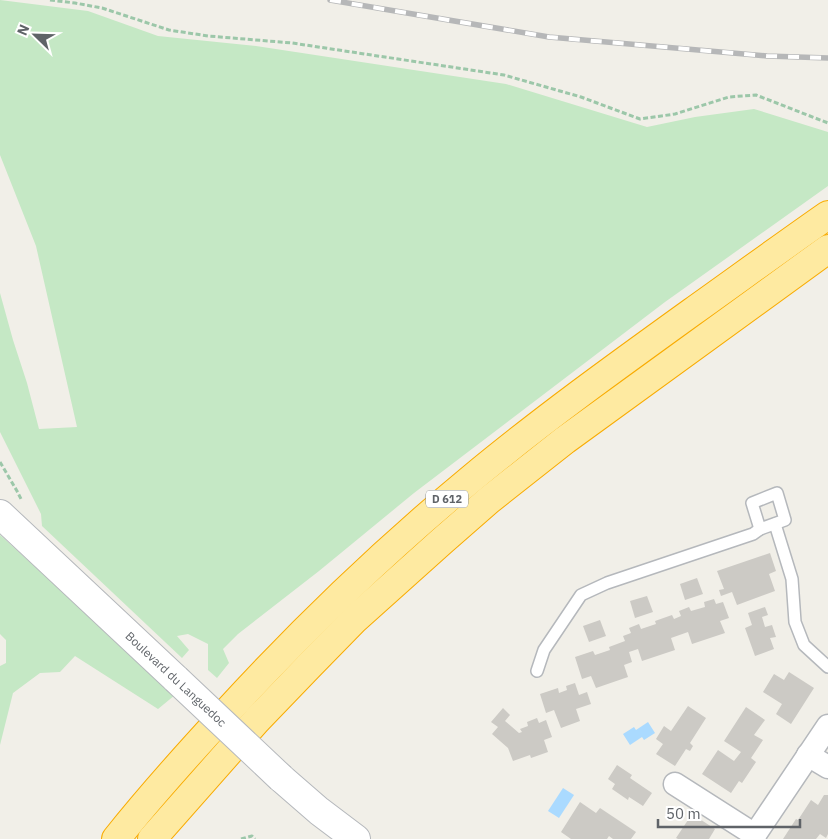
<svg xmlns="http://www.w3.org/2000/svg" width="828" height="839" viewBox="0 0 828 839" font-family="'IBM Plex Sans',sans-serif">
	<style>
		.green { fill: #c5e8c5 }
		.water { fill: #aadaff }
		.building { fill: #cccac5 }
		.lines { fill: none; stroke-linecap: round; stroke-linejoin: round }
		.service-casing { stroke: #b5b8bc; stroke-width: 14 }
		.minor-casing { stroke: #b5b8bc; stroke-width: 25 }
		.tertiary-casing { stroke: #b5b8bc; stroke-width: 30 }
		.trunk-casing { stroke: #f9ab00; stroke-width: 30 }
		.path { stroke: #9cc7a9; stroke-width: 3; stroke-dasharray: 5 2.5; stroke-linecap: butt }
		.service { stroke: #fff; stroke-width: 11 }
		.minor { stroke: #fff; stroke-width: 22 }
		.tertiary { stroke: #fff; stroke-width: 28 }
		.trunk { stroke: #feeaa1; stroke-width: 28 }
		.rail-casing { stroke: #b6b7b8; stroke-width: 5.5 }
		.rail { stroke: #fff; stroke-width: 4; stroke-dasharray: 11; stroke-linecap: butt }
		.tertiary-bridge-casing { stroke: #b5b8bc; stroke-width: 30; stroke-linecap: butt }
		.tertiary-bridge { stroke: #fff; stroke-width: 28 }
		.labels { text-anchor: middle; dominant-baseline: central; stroke-width: 4; stroke-linejoin: round; paint-order: stroke }
		.shield { fill: #fff; stroke: #8f9295; stroke-width: 1 }
		.shield-label { font-size: 11px; font-weight: bold; fill: #5f6368 }
		.street-label { font-size: 12px; fill: #5f6368; stroke: #fff }
	</style>
	<rect width="100%" height="100%" fill="#f1efe8"/>
	<g class="green">
		<path d="M 0,0 L 88,11 L 158,36 L 256,46 L 506,84 L 647,127 L 695,117 L 754,109 L 828,132 L 828,186 L 665,302 L 414,493 L 319,571 L 238,634 L 223,649 L 229,663 L 217,678 L 208,670 L 208,644 L 188,634 L 177,636 L 189,650 L 182,658 L 42,526 L 41,514 L 0,432 L 0,293 L 13,340 L 27,383 L 39,429 L 77,427 L 36,246 L 0,155 Z"/>
		<path d="M 0,535 L 9,543 L 175,695 L 158,709 L 75,656 L 60,672 L 40,673 L 13,693 L 0,745 L 0,666 L 6,663 L 6,640 L 0,634 Z"/>
	</g>
	<g class="water">
		<path d="M 648,722 L 655,733 L 644,740 L 642,737 L 630,745 L 623,734 L 634,727 L 636,730 Z"/>
		<path d="M 563,788 L 574,795 L 559,818 L 548,811 Z"/>
	</g>
	<g class="building">
		<path d="M 770,553 L 776,571 L 769,574 L 775,591 L 737,605 L 732,592 L 721,596 L 719,590 L 724,589 L 717,571 Z"/>
		<path d="M 697,578 L 703,594 L 685,600 L 680,584 Z"/>
		<path d="M 647,596 L 653,612 L 635,618 L 630,601 Z"/>
		<path d="M 714,599 L 716,604 L 723,602 L 729,618 L 720,621 L 725,633 L 692,644 L 688,632 L 671,638 L 675,650 L 642,661 L 638,649 L 629,652 L 632,662 L 624,665 L 628,677 L 596,688 L 591,676 L 582,679 L 575,657 L 593,651 L 595,655 L 610,650 L 609,647 L 625,641 L 623,636 L 631,633 L 629,628 L 639,624 L 641,629 L 656,624 L 655,621 L 672,615 L 674,619 L 681,616 L 679,611 L 689,607 L 691,611 L 705,607 L 704,602 Z"/>
		<path d="M 765,607 L 768,615 L 762,617 L 765,627 L 772,625 L 776,637 L 770,638 L 774,649 L 755,656 L 745,628 L 752,625 L 748,613 Z"/>
		<path d="M 600,620 L 606,636 L 589,642 L 583,626 Z"/>
		<path d="M 789,672 L 814,688 L 791,724 L 776,714 L 782,704 L 763,692 L 774,674 L 784,680 Z"/>
		<path d="M 575,683 L 579,695 L 587,692 L 591,704 L 576,709 L 580,721 L 561,728 L 554,710 L 546,713 L 540,694 L 558,688 L 559,693 L 567,690 L 566,686 Z"/>
		<path d="M 688,706 L 706,718 L 690,743 L 693,746 L 690,751 L 686,749 L 675,766 L 656,754 L 663,744 L 656,739 L 664,726 L 671,731 Z"/>
		<path d="M 746,707 L 765,720 L 754,735 L 763,740 L 751,758 L 756,762 L 742,783 L 739,781 L 731,793 L 702,774 L 718,750 L 734,761 L 741,752 L 724,741 Z"/>
		<path d="M 503,708 L 510,715 L 505,721 L 519,733 L 522,732 L 520,729 L 528,726 L 527,722 L 537,718 L 539,723 L 546,720 L 552,737 L 544,740 L 548,752 L 531,758 L 530,755 L 513,761 L 508,748 L 492,734 L 498,727 L 491,722 Z"/>
		<path d="M 617,765 L 632,775 L 630,778 L 652,793 L 643,806 L 629,797 L 628,800 L 612,789 L 615,784 L 608,779 Z"/>
		<path d="M 824,795 L 828,795 L 828,834 L 826,838 L 820,834 L 816,839 L 783,839 L 796,819 L 798,820 L 811,800 L 818,805 Z"/>
		<path d="M 580,802 L 596,813 L 600,808 L 636,832 L 631,839 L 613,839 L 609,836 L 607,839 L 571,839 L 561,832 Z"/>
		<path d="M 692,814 L 715,829 L 709,839 L 678,839 L 676,838 Z"/>
	</g>
	<g class="lines">
		<defs>
			<g id="service">
				<path d="M 777,493 L 785,520 L 760,529 L 752,503 Z"/>
				<path d="M 775,524 L 792,579 L 795,622 L 804,645 L 828,667"/>
				<path d="M 537,671 L 544,650 L 581,595 L 607,583 L 753,534 L 760,529"/>
			</g>
			<g id="minor">
				<path d="M 808,755 L 828,767"/>
				<path d="M 675,784 L 755,835"/>
				<path d="M 752,839 L 828,726"/>
			</g>
			<g id="tertiary">
				<path d="M 0,514 L 176,679"/>
				<path d="M 281,778 L 319,811 L 356,839"/>
			</g>
			<g id="trunk">
				<path d="M 116,839 C 151,795 188,754 226,713 C 302,630 384,551 471,479 C 542,420 617,366 692,312 C 737,280 782,247 828,215"/>
				<path d="M 152,839 L 257,720 L 308,667 L 355,619 L 442,541 L 489,500 L 565,440 L 828,249"/>
			</g>
		</defs>
		<use href="#service" class="service-casing"/>
		<use href="#minor" class="minor-casing"/>
		<use href="#tertiary" class="tertiary-casing"/>
		<use href="#trunk" class="trunk-casing"/>
		<g class="path">
			<path d="M 50,0 L 75,3 L 102,8 L 169,30 L 208,36 L 292,43 L 504,75 L 581,97 L 640,119 L 675,114 L 729,97 L 756,95 L 828,123"/>
			<path d="M 0,462 L 17,491 L 22,501"/>
			<path d="M 241,839 L 252,836 L 255,839"/>
		</g>
		<use href="#service" class="service"/>
		<use href="#minor" class="minor"/>
		<use href="#tertiary" class="tertiary"/>
		<use href="#trunk" class="trunk"/>
		<defs>
			<path id="rail" d="M 330,0 L 549,37 L 767,56 L 828,58"/>
		</defs>
		<use href="#rail" class="rail-casing"/>
		<use href="#rail" class="rail"/>
		<defs>
			<path id="tertiary-bridge" d="M 176,679 L 281,778"/>
		</defs>
		<use href="#tertiary-bridge" class="tertiary-bridge-casing"/>
		<use href="#tertiary-bridge" class="tertiary-bridge"/>
	</g>
	<g class="labels">
		<rect class="shield" x="426" y="490.5" width="42" height="17" rx="4"/>
		<g class="shield-label">
			<text x="447" y="499">D 612</text>
		</g>
		<g class="street-label">
			<text transform="translate(176 679) rotate(43)">Boulevard du Languedoc</text>
		</g>
	</g>
	<g transform="translate(35 35) rotate(293)" stroke="#ffffff" stroke-width="4" paint-order="stroke">
	<path d="M0-4L9 19L0 12L-9 19Z" fill="#5f6368"/>
	<text y="-8" font-size="14" font-weight="bold" text-anchor="middle" fill="#5f6368">N</text>
	</g>
	<path d="M658 819v8h142v-8" fill="none" stroke="#5f6368" stroke-width="2.5"/>
	<text x="666" y="819" font-size="15" fill="#5f6368" stroke="#ffffff" stroke-width="4" paint-order="stroke">50 m</text>
</svg>
